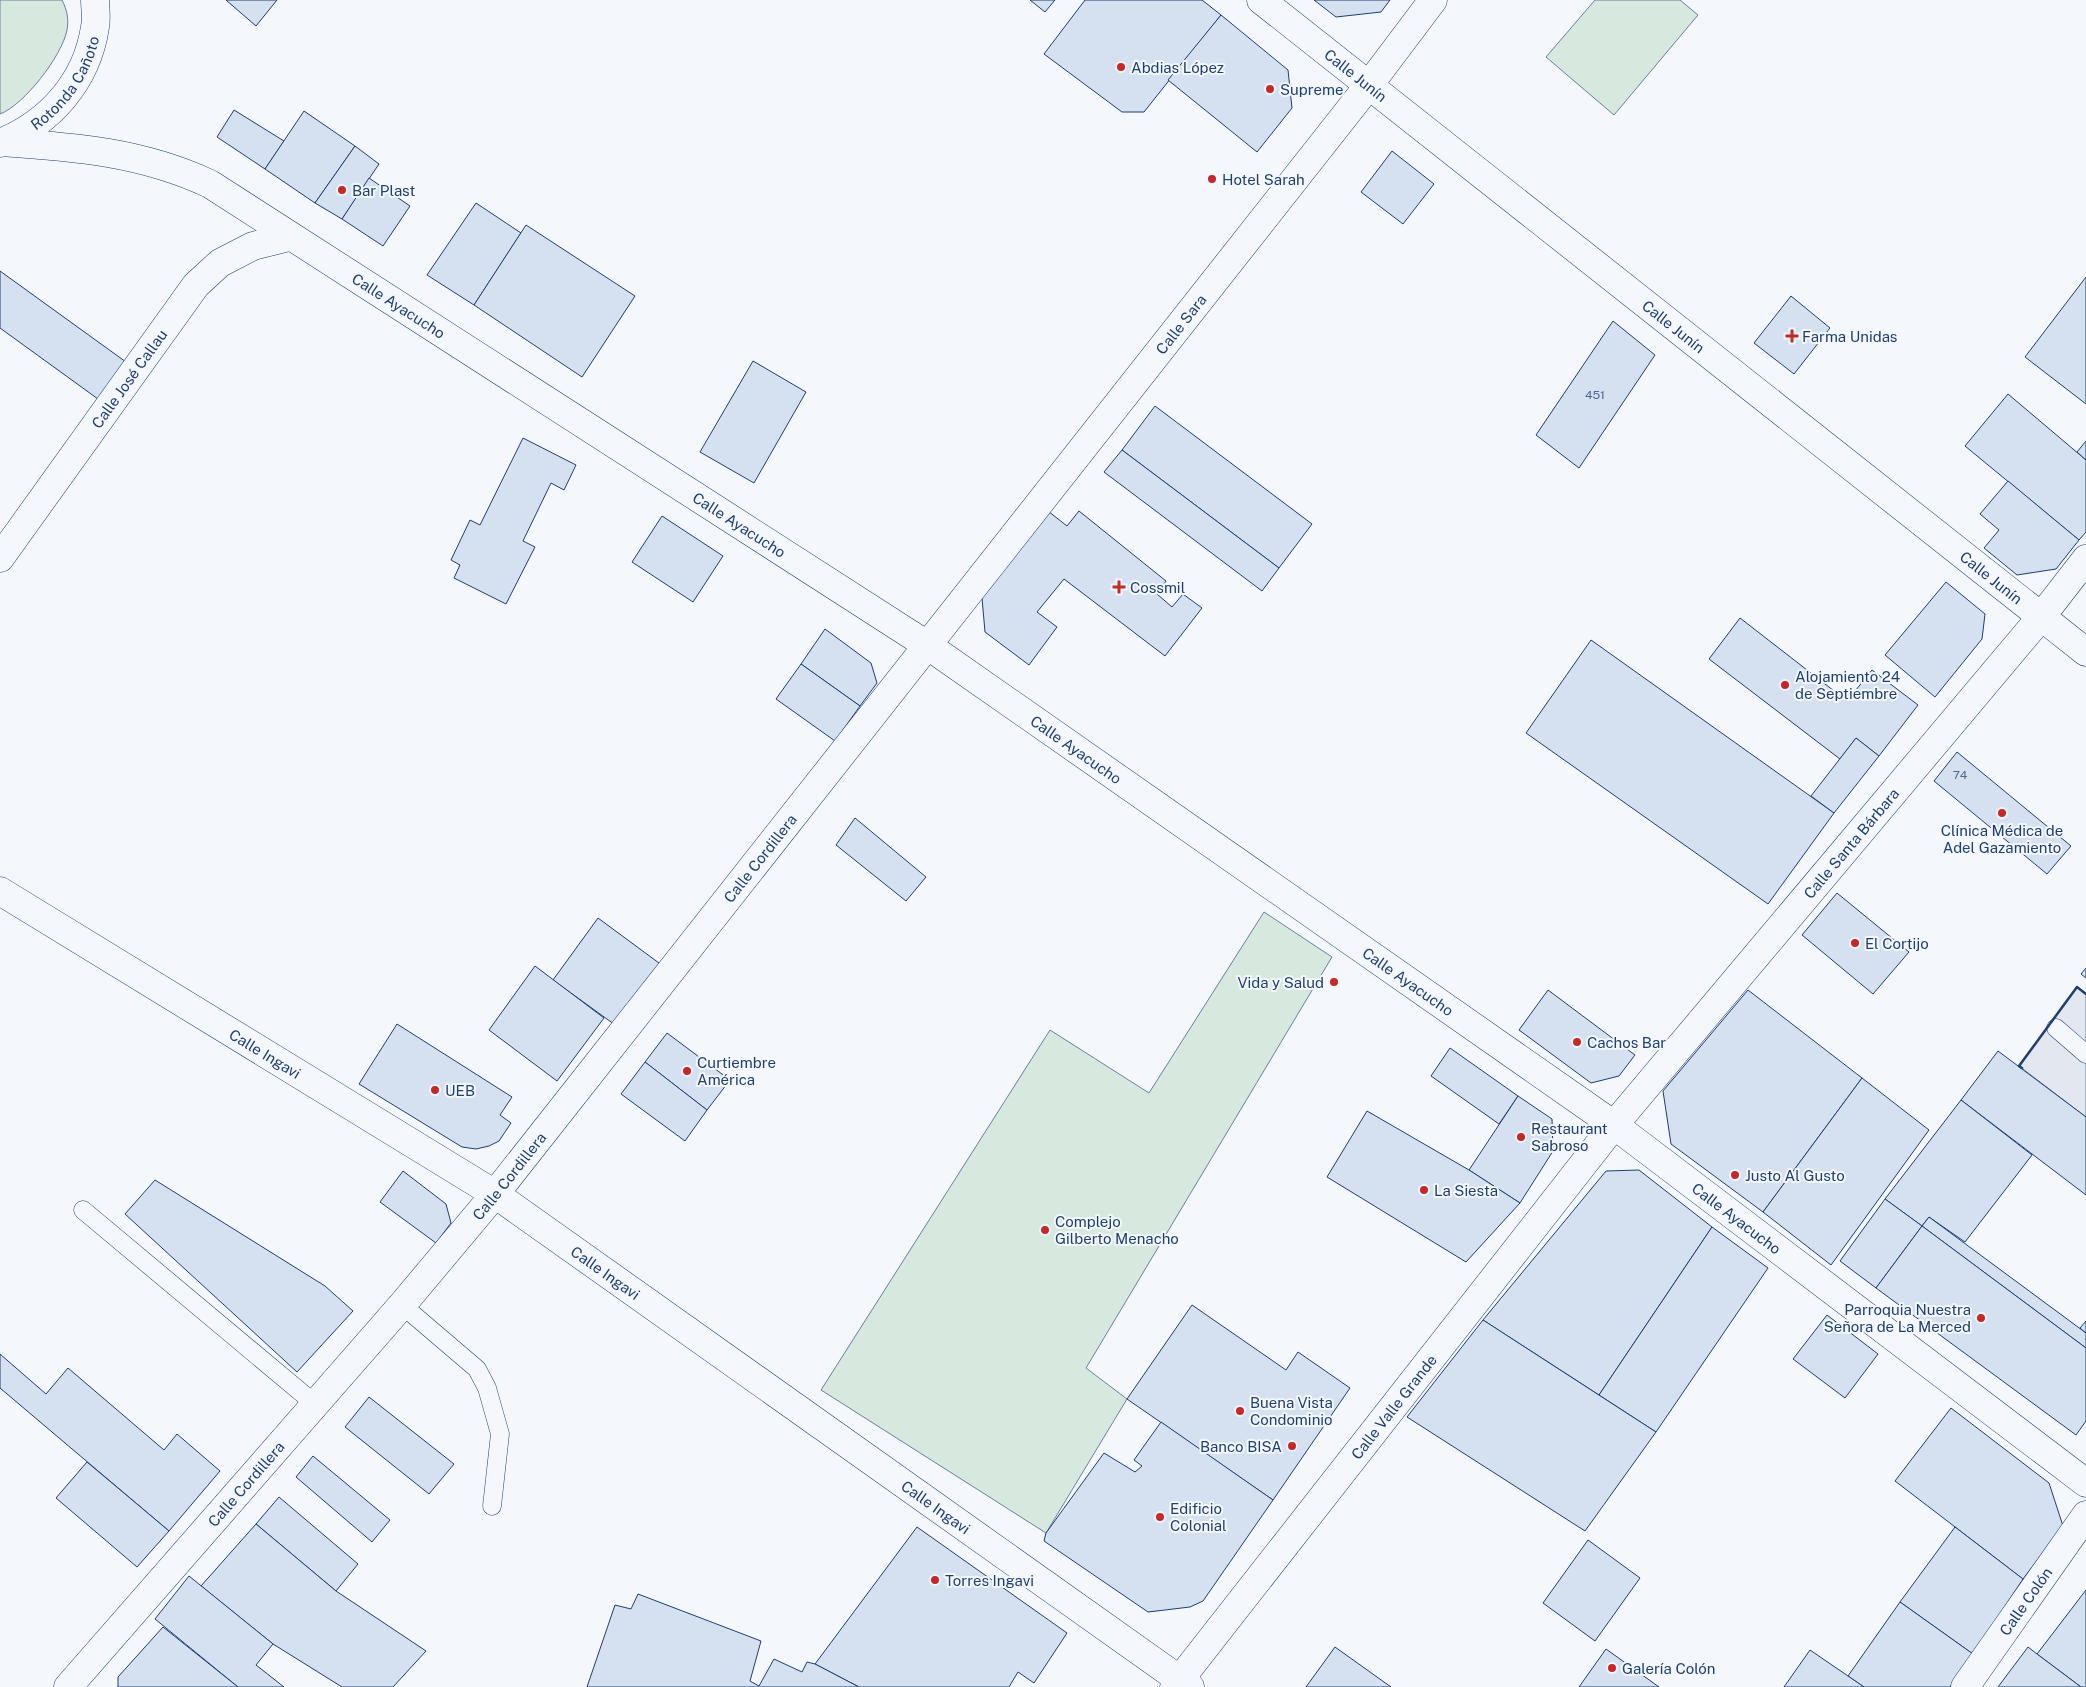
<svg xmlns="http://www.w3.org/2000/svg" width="2086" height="1687" viewBox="0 0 2086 1687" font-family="'Public Sans',sans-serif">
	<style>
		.green { fill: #d7e8df; stroke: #687fa3 }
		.parking { fill: #e3e8f0; stroke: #687fa3 }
		.building { fill: #d5e0f0; stroke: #1d3f73 }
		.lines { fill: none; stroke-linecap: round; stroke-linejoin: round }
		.lane-casing { stroke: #1d3f73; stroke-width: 19 }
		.street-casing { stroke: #1d3f73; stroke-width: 29 }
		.secondary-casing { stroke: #1d3f73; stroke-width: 29 }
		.lane { stroke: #f4f7fb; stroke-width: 18 }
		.street { stroke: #f4f7fb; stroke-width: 28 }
		.secondary { stroke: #f4f7fb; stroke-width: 28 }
		.wall { stroke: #1d3f73; stroke-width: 2.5 }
		.poi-dot { fill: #c62828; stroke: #f4f7fb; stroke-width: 2 }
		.labels { text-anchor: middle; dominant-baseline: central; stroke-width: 4; stroke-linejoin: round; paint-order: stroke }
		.number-label { font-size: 12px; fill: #4b6792 }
		.poi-label { font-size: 15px; fill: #1d3f73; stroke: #f4f7fb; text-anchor: start }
		.street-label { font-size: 15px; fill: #1d3f73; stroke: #f4f7fb }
	</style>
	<rect width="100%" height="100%" fill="#f4f7fb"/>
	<g class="green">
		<path d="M 0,0 L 62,0 C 67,10 69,19 67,30 C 62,56 24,105 0,114 Z"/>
		<path d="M 1595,0 L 1680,0 L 1698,15 L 1614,115 L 1546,57 Z"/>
		<path d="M 1264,912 L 1332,957 L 1086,1368 L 1127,1399 L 1046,1533 L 821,1390 L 1050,1030 L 1149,1093 Z"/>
	</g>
	<path class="parking" d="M 2077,987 L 2086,994 L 2086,1117 L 2019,1066 Z"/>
	<g class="building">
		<path d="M 226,0 L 277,0 L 256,26 Z"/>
		<path d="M 1030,0 L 1055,0 L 1045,12 Z"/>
		<path d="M 1085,0 L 1202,0 L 1221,15 L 1144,112 L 1122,112 L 1044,54 Z"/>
		<path d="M 1314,0 L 1390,0 L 1381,12 L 1336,17 Z"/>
		<path d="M 1221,15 L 1288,70 L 1292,108 L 1257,152 L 1168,80 Z"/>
		<path d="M 234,110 L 284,141 L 265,169 L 217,137 Z"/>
		<path d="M 304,111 L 355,146 L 315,203 L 265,169 Z"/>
		<path d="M 355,146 L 379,164 L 342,219 L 315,203 Z"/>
		<path d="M 1392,151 L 1434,184 L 1403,224 L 1361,192 Z"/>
		<path d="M 369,178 L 410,206 L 383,246 L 342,219 Z"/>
		<path d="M 476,203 L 521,233 L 474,305 L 427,275 Z"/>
		<path d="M 526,225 L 635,296 L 582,377 L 474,305 Z"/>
		<path d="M 0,271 L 126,362 L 98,399 L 0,328 Z"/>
		<path d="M 2086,277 L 2086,404 L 2025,357 Z"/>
		<path d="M 1791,296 L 1830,328 L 1794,374 L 1754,343 Z"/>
		<path d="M 1613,321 L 1655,355 L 1579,468 L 1536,435 Z"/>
		<path d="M 753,361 L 806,392 L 754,483 L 700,452 Z"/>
		<path d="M 2008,394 L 2086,460 L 2086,532 L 2079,540 L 1965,446 Z"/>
		<path d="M 1155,406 L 1312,524 L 1279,568 L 1122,450 Z"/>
		<path d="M 523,438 L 576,465 L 564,490 L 551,483 L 523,541 L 535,547 L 506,604 L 454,578 L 460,565 L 451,560 L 470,520 L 480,525 Z"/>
		<path d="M 2086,441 L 2086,460 L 2077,452 Z"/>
		<path d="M 1122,450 L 1279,568 L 1262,591 L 1104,472 Z"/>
		<path d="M 2008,481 L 2079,540 L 2056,569 L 2017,575 L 1984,548 L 1999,530 L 1980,514 Z"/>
		<path d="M 1048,511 L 1067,526 L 1079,511 L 1166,581 L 1157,594 L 1172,607 L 1183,594 L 1202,608 L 1165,656 L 1064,579 L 1037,612 L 1057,627 L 1029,665 L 985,632 L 982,598 Z"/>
		<path d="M 662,516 L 723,556 L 693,602 L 632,562 Z"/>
		<path d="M 1946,582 L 1985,614 L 1982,639 L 1935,697 L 1885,655 Z"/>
		<path d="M 1740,618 L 1847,701 L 1872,670 L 1918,705 L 1879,756 L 1856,738 L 1840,759 L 1709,659 Z"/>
		<path d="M 825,629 L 871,663 L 877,683 L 860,706 L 801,664 Z"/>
		<path d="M 1591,640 L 1834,813 L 1768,904 L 1526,733 Z"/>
		<path d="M 801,664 L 860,706 L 835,741 L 776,699 Z"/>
		<path d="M 1856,738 L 1879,756 L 1834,813 L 1811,796 Z"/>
		<path d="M 1957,752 L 2071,846 L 2047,874 L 1934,781 Z"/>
		<path d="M 855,818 L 926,877 L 906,901 L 836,845 Z"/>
		<path d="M 1837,893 L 1909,952 L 1873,994 L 1802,935 Z"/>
		<path d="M 598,918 L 663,966 L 618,1027 L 553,980 Z"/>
		<path d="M 535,966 L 604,1018 L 557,1081 L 489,1030 Z"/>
		<path d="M 2086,968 L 2086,978 L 2081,974 Z"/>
		<path d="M 1548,990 L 1635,1055 L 1619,1076 L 1591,1083 L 1519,1030 Z"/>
		<path d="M 1748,990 L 1862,1078 L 1763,1212 L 1671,1144 L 1663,1091 Z"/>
		<path d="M 397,1024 L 512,1097 L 500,1115 L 511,1123 L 499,1141 L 489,1146 L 476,1149 L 462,1147 L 359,1084 Z"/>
		<path d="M 667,1033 L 730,1080 L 707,1110 L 645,1062 Z"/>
		<path d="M 1450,1048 L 1518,1096 L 1499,1124 L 1431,1076 Z"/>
		<path d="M 1998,1051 L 2086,1117 L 2086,1195 L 1961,1100 Z"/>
		<path d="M 645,1062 L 707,1110 L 685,1141 L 621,1094 Z"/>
		<path d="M 1862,1078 L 1929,1130 L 1831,1265 L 1763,1212 Z"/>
		<path d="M 1518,1096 L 1552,1119 L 1553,1151 L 1520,1203 L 1469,1170 Z"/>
		<path d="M 1961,1100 L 2032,1155 L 1965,1242 L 1929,1217 L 1922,1226 L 1885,1199 Z"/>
		<path d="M 1367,1111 L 1469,1170 L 1520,1203 L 1466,1262 L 1327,1177 Z"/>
		<path d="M 1639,1170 L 1712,1227 L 1599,1395 L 1483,1320 L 1606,1171 Z"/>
		<path d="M 403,1171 L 446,1204 L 451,1223 L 436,1243 L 380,1202 Z"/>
		<path d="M 155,1180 L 325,1286 L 353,1311 L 297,1372 L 125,1214 Z"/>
		<path d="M 1885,1199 L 1922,1226 L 1876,1288 L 1840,1261 Z"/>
		<path d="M 1929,1217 L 2086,1333 L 2086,1348 L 1922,1226 Z"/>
		<path d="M 1922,1226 L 2086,1348 L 2086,1421 L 2076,1435 L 1876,1288 Z"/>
		<path d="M 1712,1227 L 1768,1268 L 1656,1432 L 1599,1395 Z"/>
		<path d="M 1192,1305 L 1286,1370 L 1298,1352 L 1350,1388 L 1273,1500 L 1127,1399 Z"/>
		<path d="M 1827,1315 L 1878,1354 L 1845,1398 L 1793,1359 Z"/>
		<path d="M 1483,1320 L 1656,1432 L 1585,1531 L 1407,1417 Z"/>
		<path d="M 2086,1321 L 2086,1333 L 2080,1328 Z"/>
		<path d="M 0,1354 L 46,1394 L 68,1368 L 164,1450 L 177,1434 L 220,1471 L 169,1531 L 0,1388 Z"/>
		<path d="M 369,1397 L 454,1464 L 429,1494 L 345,1427 Z"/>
		<path d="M 1951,1408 L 2049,1483 L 2063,1526 L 2023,1579 L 1895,1481 Z"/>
		<path d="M 1161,1422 L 1273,1500 L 1203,1601 L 1190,1607 L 1148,1612 L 1044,1541 L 1046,1533 L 1104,1453 L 1135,1472 L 1142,1466 L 1134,1460 Z"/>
		<path d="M 313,1456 L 390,1520 L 372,1542 L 296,1477 Z"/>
		<path d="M 87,1462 L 169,1531 L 137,1567 L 56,1498 Z"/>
		<path d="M 279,1497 L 358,1564 L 336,1591 L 256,1524 Z"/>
		<path d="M 256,1524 L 336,1591 L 426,1651 L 393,1687 L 342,1687 L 273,1644 L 201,1586 Z"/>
		<path d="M 917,1527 L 1067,1633 L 1034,1683 L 1018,1672 L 1009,1687 L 859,1687 L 815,1664 Z"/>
		<path d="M 1955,1527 L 2023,1579 L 1973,1654 L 1900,1602 Z"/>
		<path d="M 1588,1540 L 1640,1578 L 1595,1641 L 1543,1603 Z"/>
		<path d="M 189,1576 L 273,1644 L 256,1665 L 284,1687 L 238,1687 L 155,1619 Z"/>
		<path d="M 2086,1590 L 2086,1687 L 2081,1687 L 2037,1654 Z"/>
		<path d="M 638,1594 L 761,1641 L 750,1681 L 759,1686 L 774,1659 L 802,1672 L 807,1662 L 815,1664 L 859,1687 L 587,1687 L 615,1605 L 631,1609 Z"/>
		<path d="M 1900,1602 L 1973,1654 L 1950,1687 L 1864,1687 L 1848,1676 Z"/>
		<path d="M 163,1627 L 238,1687 L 118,1687 L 118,1677 Z"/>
		<path d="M 1335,1647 L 1391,1687 L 1306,1687 Z"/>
		<path d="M 2028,1647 L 2037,1654 L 2081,1687 L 1998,1687 Z"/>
		<path d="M 1606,1649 L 1659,1687 L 1579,1687 Z"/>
		<path d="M 1810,1650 L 1848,1676 L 1864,1687 L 1784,1687 Z"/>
	</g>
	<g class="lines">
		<defs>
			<g id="lane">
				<path d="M 2056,1028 L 2086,1054"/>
				<path d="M 83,1210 L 315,1404"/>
				<path d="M 402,1305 L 477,1369 L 487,1388 L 500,1434 L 492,1506"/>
			</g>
			<g id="street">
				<path id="s1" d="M 1261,0 L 2086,652"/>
				<path id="s2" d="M 1,142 C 75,147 142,152 210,184 L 927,645 L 1614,1125 L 2086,1483"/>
				<path id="s3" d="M 0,558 L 196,285 L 220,263 L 253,246 L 289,237"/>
				<path id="s4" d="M 0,891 L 495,1194 L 1190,1687"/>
				<path id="s5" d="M 68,1687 L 402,1305 L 495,1194 L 1369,85 L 1433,0"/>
				<path id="s6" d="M 1174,1687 L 1614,1125 L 2041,617 L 2086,559"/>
			</g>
			<g id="secondary">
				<path id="s7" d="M 0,143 C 50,123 87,81 95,27 C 97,18 95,9 95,0"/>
				<path id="s8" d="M 1965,1687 L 2086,1515"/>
			</g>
		</defs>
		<use href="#lane" class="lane-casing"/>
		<use href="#street" class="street-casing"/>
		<use href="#secondary" class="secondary-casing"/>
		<use href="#lane" class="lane"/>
		<use href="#street" class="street"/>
		<use href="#secondary" class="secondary"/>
		<path class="wall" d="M 2022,1068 L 2019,1066 L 2077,987 L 2086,994"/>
	</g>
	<g class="poi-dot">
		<circle cx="1121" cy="67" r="5"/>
		<circle cx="1270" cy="89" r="5"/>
		<circle cx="1212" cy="179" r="5"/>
		<circle cx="342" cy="190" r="5"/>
		<path d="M1789.5 328.5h5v5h5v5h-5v5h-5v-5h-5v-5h5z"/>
		<path d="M1116.5 579.5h5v5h5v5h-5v5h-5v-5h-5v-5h5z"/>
		<circle cx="1785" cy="685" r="5"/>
		<circle cx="2002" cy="813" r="5"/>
		<circle cx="1855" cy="943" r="5"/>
		<circle cx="1334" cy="982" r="5"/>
		<circle cx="1577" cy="1042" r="5"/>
		<circle cx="687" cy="1071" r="5"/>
		<circle cx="435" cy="1090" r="5"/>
		<circle cx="1521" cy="1137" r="5"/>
		<circle cx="1735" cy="1175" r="5"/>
		<circle cx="1424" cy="1190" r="5"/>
		<circle cx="1045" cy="1230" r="5"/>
		<circle cx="1981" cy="1318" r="5"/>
		<circle cx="1240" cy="1411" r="5"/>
		<circle cx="1292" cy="1446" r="5"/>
		<circle cx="1160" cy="1517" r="5"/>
		<circle cx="935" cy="1580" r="5"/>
		<circle cx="1612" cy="1668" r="5"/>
	</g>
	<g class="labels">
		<g class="number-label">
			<text x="1595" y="395">451</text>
			<text x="1960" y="775">74</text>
		</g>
		<g class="poi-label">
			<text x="1131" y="67">Abdias López</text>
			<text x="1280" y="89">Supreme</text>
			<text x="1222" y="179">Hotel Sarah</text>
			<text x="352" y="190">Bar Plast</text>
			<text x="1802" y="336">Farma Unidas</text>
			<text x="1130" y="587">Cossmil</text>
			<text x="1795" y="676">Alojamiento 24<tspan x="1795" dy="17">de Septiembre</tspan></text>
			<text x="2002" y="830" text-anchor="middle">Clínica Médica de<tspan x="2002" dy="17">Adel Gazamiento</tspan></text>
			<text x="1865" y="943">El Cortijo</text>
			<text x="1324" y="982" text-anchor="end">Vida y Salud</text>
			<text x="1587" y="1042">Cachos Bar</text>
			<text x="697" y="1062">Curtiembre<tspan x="697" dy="17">América</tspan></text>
			<text x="445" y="1090">UEB</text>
			<text x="1531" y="1128">Restaurant<tspan x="1531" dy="17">Sabroso</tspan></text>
			<text x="1745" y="1175">Justo Al Gusto</text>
			<text x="1434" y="1190">La Siesta</text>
			<text x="1055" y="1221">Complejo<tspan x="1055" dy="17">Gilberto Menacho</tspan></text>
			<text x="1971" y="1309" text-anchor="end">Parroquia Nuestra<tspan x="1971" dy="17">Señora de La Merced</tspan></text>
			<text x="1250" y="1402">Buena Vista<tspan x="1250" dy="17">Condominio</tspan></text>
			<text x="1282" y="1446" text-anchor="end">Banco BISA</text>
			<text x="1170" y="1508">Edificio<tspan x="1170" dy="17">Colonial</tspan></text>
			<text x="945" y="1580">Torres Ingavi</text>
			<text x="1622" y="1668">Galería Colón</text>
		</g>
		<g class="street-label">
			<text stroke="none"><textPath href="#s1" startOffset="121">Calle Junín</textPath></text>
			<text stroke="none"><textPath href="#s7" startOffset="92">Rotonda Cañoto</textPath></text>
			<text stroke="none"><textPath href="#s2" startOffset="439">Calle Ayacucho</textPath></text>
			<text stroke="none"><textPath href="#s5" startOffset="1760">Calle Sara</textPath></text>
			<text stroke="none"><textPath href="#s1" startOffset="526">Calle Junín</textPath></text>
			<text stroke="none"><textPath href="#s3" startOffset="221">Calle José Callau</textPath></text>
			<text stroke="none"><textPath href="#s2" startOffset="844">Calle Ayacucho</textPath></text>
			<text stroke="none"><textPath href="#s1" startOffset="931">Calle Junín</textPath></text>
			<text stroke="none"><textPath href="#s2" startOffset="1249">Calle Ayacucho</textPath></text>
			<text stroke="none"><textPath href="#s6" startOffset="1082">Calle Santa Bárbara</textPath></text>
			<text stroke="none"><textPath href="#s5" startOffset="1080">Calle Cordillera</textPath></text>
			<text stroke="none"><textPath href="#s2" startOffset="1654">Calle Ayacucho</textPath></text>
			<text stroke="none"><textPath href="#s4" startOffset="311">Calle Ingavi</textPath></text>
			<text stroke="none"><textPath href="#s5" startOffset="675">Calle Cordillera</textPath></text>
			<text stroke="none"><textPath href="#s2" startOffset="2059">Calle Ayacucho</textPath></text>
			<text stroke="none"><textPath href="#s4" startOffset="716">Calle Ingavi</textPath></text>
			<text stroke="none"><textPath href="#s6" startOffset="356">Calle Valle Grande</textPath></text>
			<text stroke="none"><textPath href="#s5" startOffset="270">Calle Cordillera</textPath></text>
			<text stroke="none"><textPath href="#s4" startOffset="1121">Calle Ingavi</textPath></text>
			<text stroke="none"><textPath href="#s8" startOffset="105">Calle Colón</textPath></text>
		</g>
	</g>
</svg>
